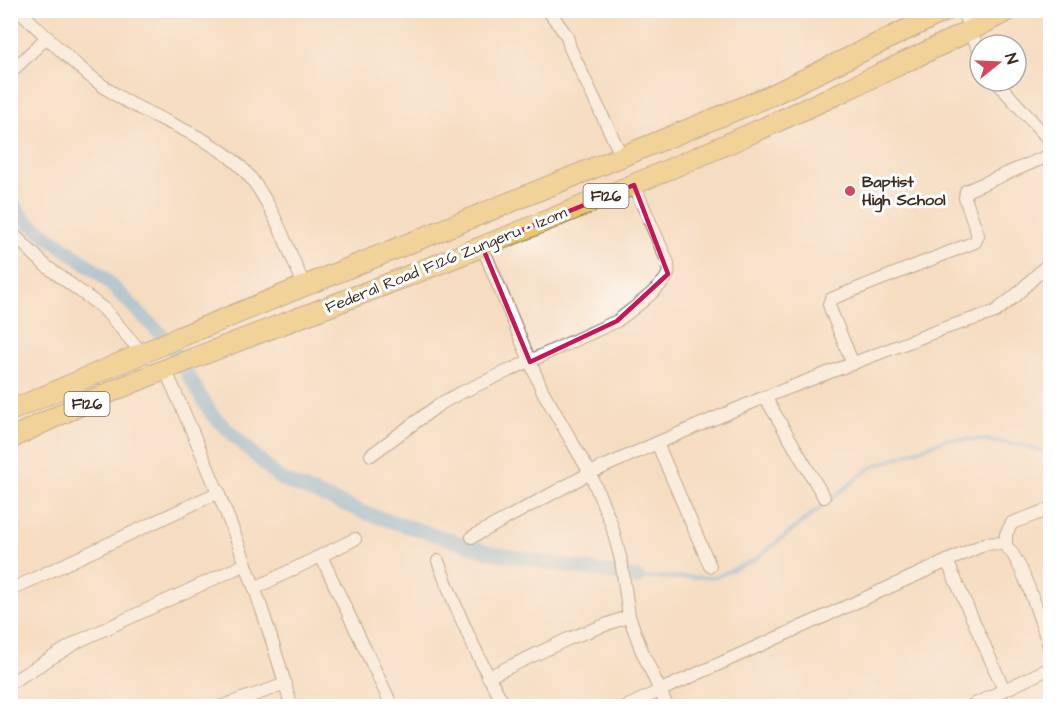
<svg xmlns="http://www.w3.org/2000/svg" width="1061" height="717" viewBox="0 0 1061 717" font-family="'Architects Daughter',sans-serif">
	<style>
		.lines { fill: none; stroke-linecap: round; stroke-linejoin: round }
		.stream { stroke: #69aedf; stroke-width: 4 }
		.canal { stroke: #69aedf; stroke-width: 14 }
		.street-casing { stroke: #7c6957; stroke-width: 14 }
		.primary-casing { stroke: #7c6957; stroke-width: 22 }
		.street { stroke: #fff; stroke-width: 12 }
		.primary { stroke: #ebc669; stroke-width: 20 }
		.marked { fill: none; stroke: #c2185b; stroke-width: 4.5; stroke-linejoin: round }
		.poi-dot { fill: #d1495b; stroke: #fff; stroke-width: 2 }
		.labels { text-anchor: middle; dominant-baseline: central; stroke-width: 6; stroke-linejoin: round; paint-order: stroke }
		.shield { fill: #fff; stroke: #766a62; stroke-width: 1.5 }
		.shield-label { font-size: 15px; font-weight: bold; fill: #3b2a1e }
		.poi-label { font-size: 16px; font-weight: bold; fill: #3b2a1e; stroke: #fff; text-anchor: start }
		.street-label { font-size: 16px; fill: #3b2a1e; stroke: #fff }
	</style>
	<rect width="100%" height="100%" fill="#fff"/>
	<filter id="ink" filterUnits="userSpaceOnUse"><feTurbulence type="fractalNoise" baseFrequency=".0167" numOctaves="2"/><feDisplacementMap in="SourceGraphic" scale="12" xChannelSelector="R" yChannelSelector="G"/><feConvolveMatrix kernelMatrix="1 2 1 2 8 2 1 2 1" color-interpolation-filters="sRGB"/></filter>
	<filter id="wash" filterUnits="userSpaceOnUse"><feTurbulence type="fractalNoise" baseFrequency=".008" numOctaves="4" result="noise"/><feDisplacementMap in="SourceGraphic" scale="24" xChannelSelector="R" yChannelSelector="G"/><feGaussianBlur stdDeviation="1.35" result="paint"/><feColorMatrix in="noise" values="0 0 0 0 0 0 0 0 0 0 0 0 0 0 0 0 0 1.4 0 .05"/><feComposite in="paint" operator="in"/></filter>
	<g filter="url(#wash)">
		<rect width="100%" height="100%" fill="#f5ddc1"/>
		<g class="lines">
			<path class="stream" d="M 638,578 L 716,577 L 756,559 L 870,468 L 947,439 L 985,440 L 1021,445 L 1050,453"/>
			<path class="canal" d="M 10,201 L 29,223 L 99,273 L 168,341 L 212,415 L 280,479 L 368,514 L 493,553 L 638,578"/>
		</g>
	</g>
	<g filter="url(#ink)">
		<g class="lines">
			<defs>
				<g id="street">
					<path d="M 19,10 C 52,42 86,78 126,101 C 163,122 215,139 244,170 C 273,202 287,248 305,287"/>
					<path d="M 548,10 L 567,36 L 570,48 L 622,157"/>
					<path d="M 962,10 L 980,53"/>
					<path d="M 10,73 L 47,37"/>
					<path d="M 996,81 L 1050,141"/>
					<path d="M 10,231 L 46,266 L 104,309 L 142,353"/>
					<path d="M 482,246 L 542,390 L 590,473 L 611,523 L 621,560 L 629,616 L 641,649 L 667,706"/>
					<path d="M 853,364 L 831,311 L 829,304 L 831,299 L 975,242 L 978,235 L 965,198 L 966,191 L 1050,155"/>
					<path d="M 165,369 C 201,451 237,533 265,619 C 274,648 284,677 291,706"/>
					<path d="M 765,397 L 824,497"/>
					<path d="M 657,443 L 710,566"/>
					<path d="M 371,455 L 440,404 L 458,394 L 617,321 C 628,313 665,285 668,274 C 669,270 668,267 668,263 L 634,185"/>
					<path d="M 472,537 L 590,473 L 657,443 L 765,397 L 945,328 L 995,312 L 1015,296 L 1050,262"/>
					<path d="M 1006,546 L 1006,534 L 1012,523 L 1050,509"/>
					<path d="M 321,556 L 392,706"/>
					<path d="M 438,561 C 457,612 478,660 505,706"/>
					<path d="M 947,561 L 1004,690"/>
					<path d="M 255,588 L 355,539"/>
					<path d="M 10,590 L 219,492"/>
					<path d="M 488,677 L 568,639 L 629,616"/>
					<path d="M 10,683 L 79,641 L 246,564"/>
					<path d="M 222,706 L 286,684"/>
					<path d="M 628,706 L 659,691 L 985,544 C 992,543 1001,542 1007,547 C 1023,562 1042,626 1050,649"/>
					<path d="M 971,706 L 1050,668"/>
				</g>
				<g id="primary">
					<path d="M 10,411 L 182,336 L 770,96 L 947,10"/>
					<path d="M 10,439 C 124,381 245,339 364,293 C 525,231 685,165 842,92 C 898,65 954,40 1009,10"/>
				</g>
			</defs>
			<use href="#street" class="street-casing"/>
			<use href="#primary" class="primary-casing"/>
			<use href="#street" class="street"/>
			<use href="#primary" class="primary"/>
		</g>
	</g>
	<path d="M0 0H1061V717H0ZM 634,185 L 668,274 L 617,321 L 530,362 L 482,246 Z" fill="#f5ddc1" fill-opacity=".55" fill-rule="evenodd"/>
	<path class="marked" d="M 634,185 L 668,274 L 617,321 L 530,362 L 482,246 Z"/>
	<circle class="poi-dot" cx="850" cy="191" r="6"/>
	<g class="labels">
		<g class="shield">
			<rect x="583.5" y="184" width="45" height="24" rx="4.5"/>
			<rect x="64.5" y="392" width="45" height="24" rx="4.5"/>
		</g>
		<g class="shield-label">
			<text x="606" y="196">F126</text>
			<text x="87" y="404">F126</text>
		</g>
		<g class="poi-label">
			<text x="862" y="182">Baptist<tspan x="862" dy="18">High School</tspan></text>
		</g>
		<g class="street-label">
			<text transform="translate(446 260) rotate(-22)">Federal Road F.126 Zungeru - Izom</text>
		</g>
	</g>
	<rect width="1061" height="717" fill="none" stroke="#fff" stroke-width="36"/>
	<g transform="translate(998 63) rotate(72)"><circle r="28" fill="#ffffff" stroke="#b1aaa5" stroke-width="1.5"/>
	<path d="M0-4.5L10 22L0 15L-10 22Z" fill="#d1495b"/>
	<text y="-9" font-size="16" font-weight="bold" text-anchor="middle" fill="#3b2a1e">N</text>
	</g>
</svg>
